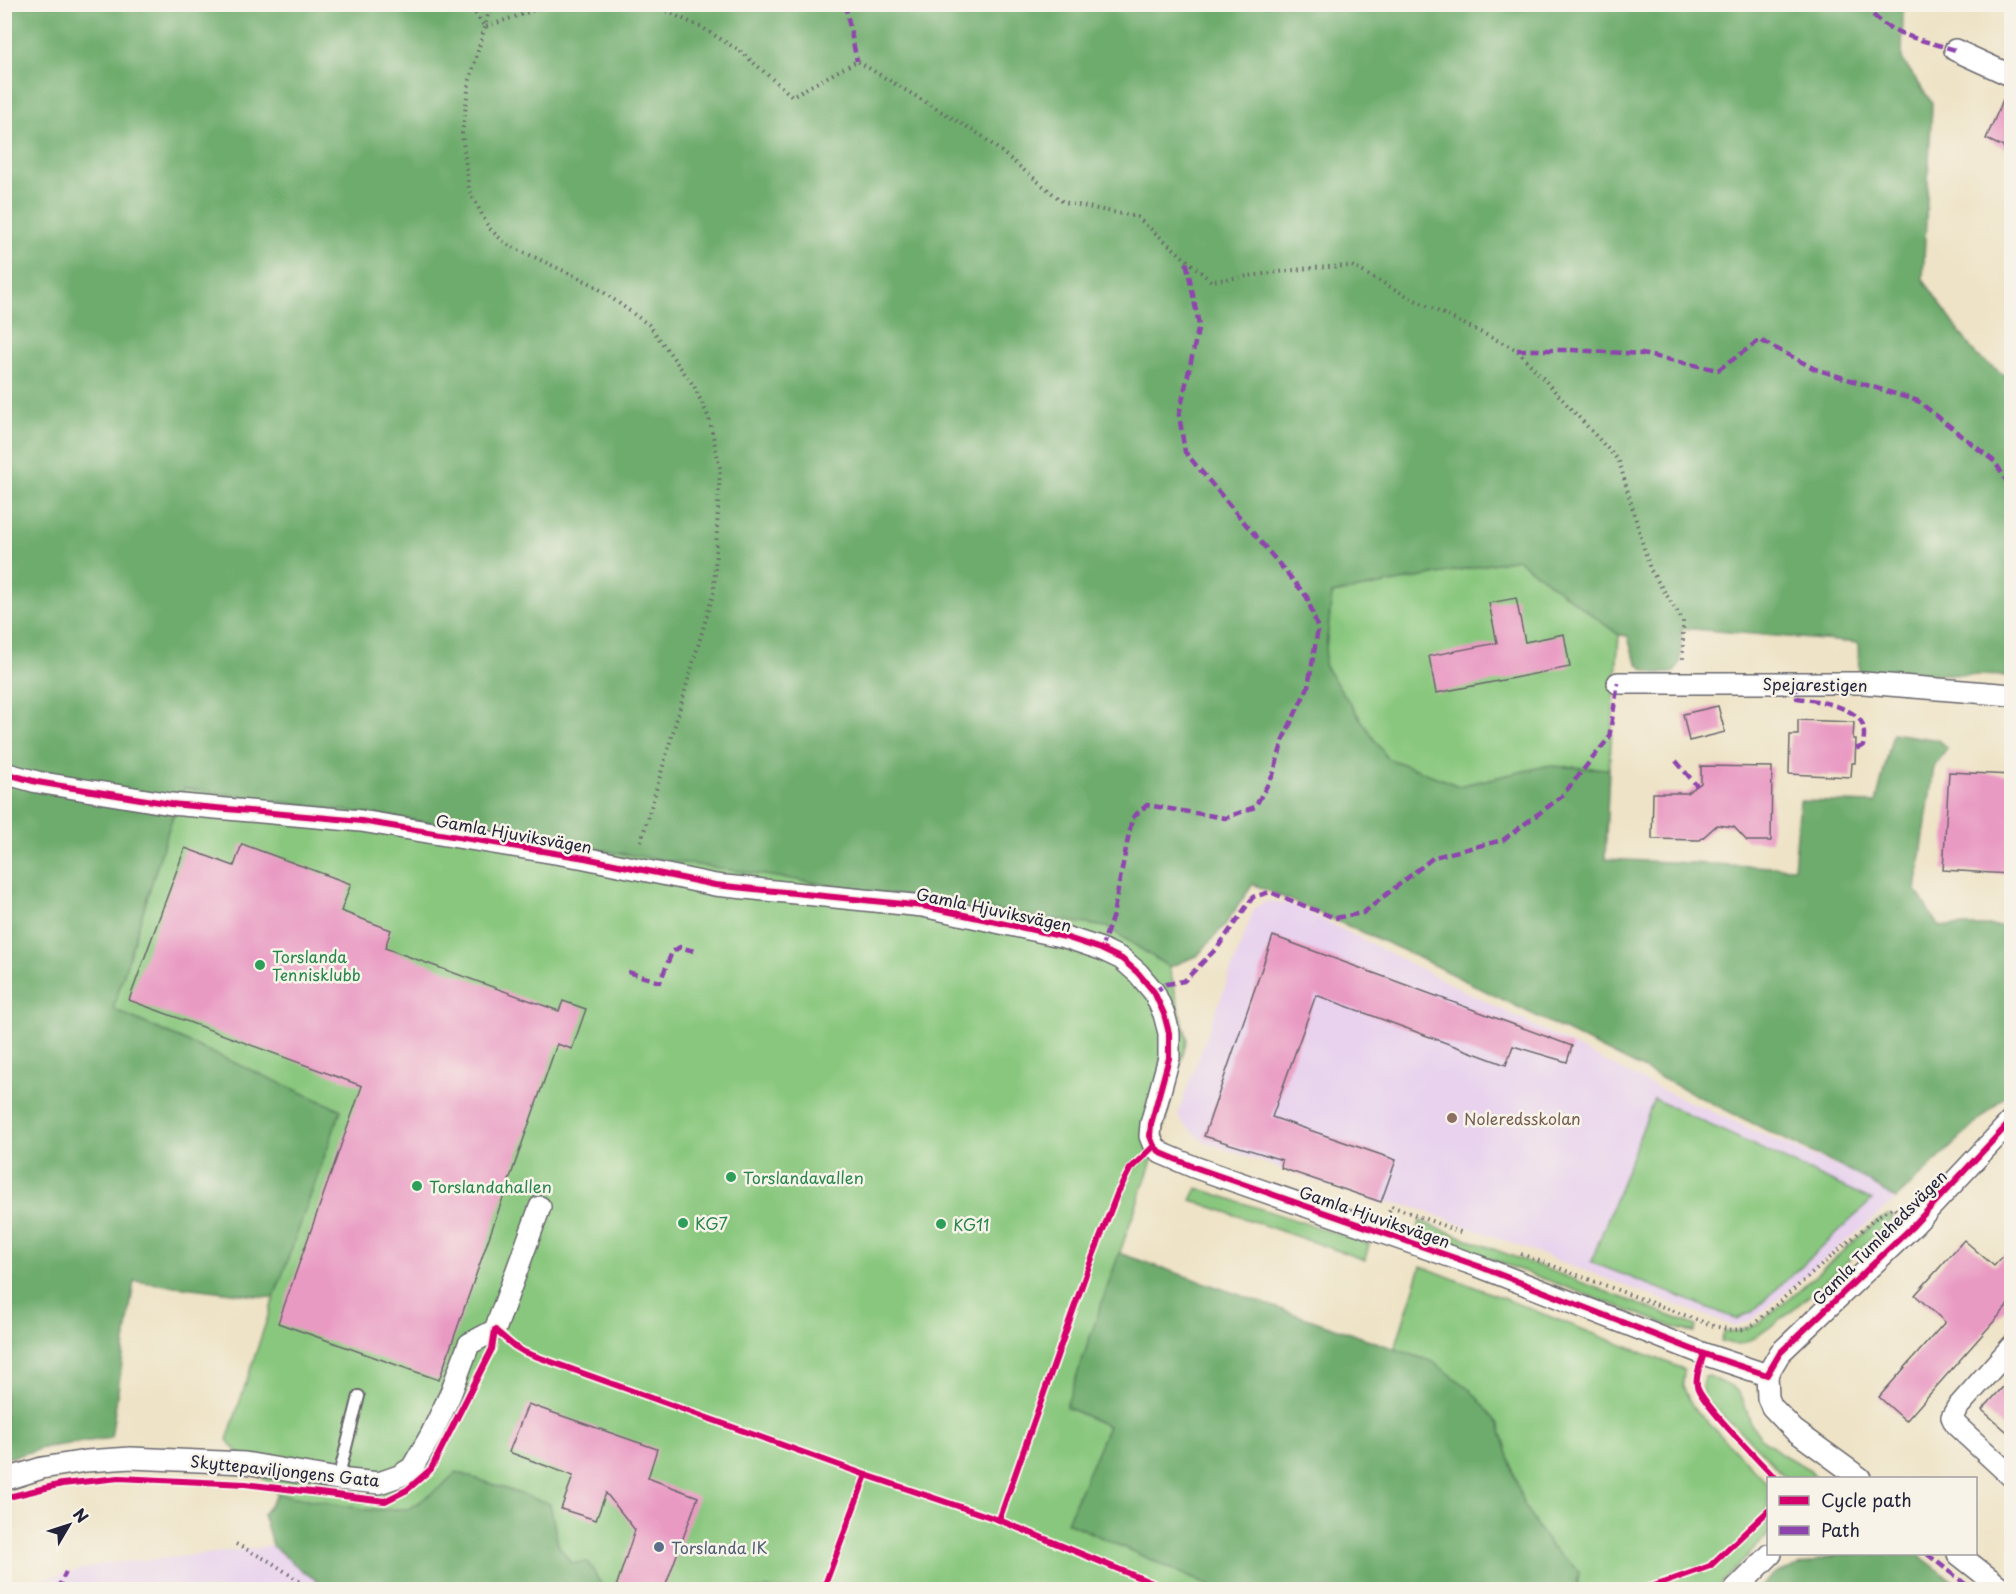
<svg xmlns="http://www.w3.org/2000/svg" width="2016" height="1594" viewBox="0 0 2016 1594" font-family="'Playpen Sans',sans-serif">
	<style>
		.built { fill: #e8d2ee }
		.green { fill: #89c77e; stroke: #56745c; stroke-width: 1.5 }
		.forest { fill: #6eac6d; stroke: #486754; stroke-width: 1.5 }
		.building { fill: #e99ac3 }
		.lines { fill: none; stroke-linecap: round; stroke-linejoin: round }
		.lane-casing { stroke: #69666c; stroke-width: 14 }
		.street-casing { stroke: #69666c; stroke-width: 24 }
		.path { stroke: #69666c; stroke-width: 4; stroke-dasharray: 1.5 4.5; stroke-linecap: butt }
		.lane { stroke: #fff; stroke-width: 10 }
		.street { stroke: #fff; stroke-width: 21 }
		.quiet { stroke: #8e44ad; stroke-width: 4.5; stroke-dasharray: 9 4.5; stroke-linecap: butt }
		.cycleway-casing { stroke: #f7f3e8; stroke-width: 10 }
		.cycleway { stroke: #d6006c; stroke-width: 6 }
		.leisure-dot { fill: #2e9e5b; stroke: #f7f3e8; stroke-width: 2 }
		.education-dot { fill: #8d6e63; stroke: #f7f3e8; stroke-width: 2 }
		.service-dot { fill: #5c6f8a; stroke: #f7f3e8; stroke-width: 2 }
		.labels { text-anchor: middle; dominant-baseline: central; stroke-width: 5; stroke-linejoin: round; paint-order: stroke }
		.street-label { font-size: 16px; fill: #22223b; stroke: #f7f3e8 }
		.leisure-label { font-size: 16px; fill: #27864d; stroke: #f7f3e8; text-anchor: start }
		.education-label { font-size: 16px; fill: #785e54; stroke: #f7f3e8; text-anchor: start }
		.service-label { font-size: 16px; fill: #4e5e75; stroke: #f7f3e8; text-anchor: start }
	</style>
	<rect width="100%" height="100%" fill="#f7f3e8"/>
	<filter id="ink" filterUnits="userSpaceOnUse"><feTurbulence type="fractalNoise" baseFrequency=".0167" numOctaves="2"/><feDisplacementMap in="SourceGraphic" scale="12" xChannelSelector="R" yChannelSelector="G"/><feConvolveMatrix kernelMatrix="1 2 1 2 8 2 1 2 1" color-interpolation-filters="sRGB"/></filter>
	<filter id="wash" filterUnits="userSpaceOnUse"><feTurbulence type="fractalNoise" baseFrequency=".008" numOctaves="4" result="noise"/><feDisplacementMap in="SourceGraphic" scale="24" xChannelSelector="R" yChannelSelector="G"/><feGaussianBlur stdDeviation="1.35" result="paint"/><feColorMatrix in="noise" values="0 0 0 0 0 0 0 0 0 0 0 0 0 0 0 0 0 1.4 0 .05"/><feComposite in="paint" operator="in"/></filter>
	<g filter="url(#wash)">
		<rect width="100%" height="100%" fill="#eee3c6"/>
		<g class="built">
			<path d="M 1270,901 L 1293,905 L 1660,1089 L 1865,1179 L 1896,1199 L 1760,1314 L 1748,1322 L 1734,1326 L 1417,1208 L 1390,1202 L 1381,1204 L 1203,1141 L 1181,1122 L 1178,1113 L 1254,909 L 1262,903 Z"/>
			<path d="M 273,1546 L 304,1572 L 330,1589 L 27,1590 L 28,1582 L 102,1564 L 187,1556 Z"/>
		</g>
		<g class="green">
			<path d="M 1517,559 L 1619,635 L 1609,769 L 1546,766 L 1459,786 L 1387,758 L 1324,666 L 1332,594 Z"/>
			<path d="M 184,788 L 448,825 L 586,848 L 1107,927 L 1169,967 L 1187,1039 L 1164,1126 L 1066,1407 L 1108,1426 L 1067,1522 L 1216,1589 L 604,1589 L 588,1563 L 571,1563 L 558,1545 L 550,1504 L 457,1472 L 442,1486 L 409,1509 L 368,1510 L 278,1494 L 227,1440 L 274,1298 L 341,1110 L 113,1009 L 169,827 Z"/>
			<path d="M 1654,1099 L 1872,1200 L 1752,1312 L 1737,1319 L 1591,1262 Z"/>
			<path d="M 1197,1188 L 1369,1244 L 1365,1260 L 1191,1200 Z"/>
			<path d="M 1887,1216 L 1894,1217 C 1870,1240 1765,1343 1738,1344 C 1733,1345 1726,1342 1721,1341 L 1724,1332 L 1735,1332 L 1758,1324 L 1784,1303 L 1877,1221 Z"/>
			<path d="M 1420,1221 L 1686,1322 L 1696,1326 L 1695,1332 L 1679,1329 L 1417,1232 Z"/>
			<path d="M 1421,1266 L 1684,1369 L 1683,1386 L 1692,1406 L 1768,1484 L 1768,1535 L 1715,1589 L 1577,1589 L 1579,1571 L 1551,1547 L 1524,1507 L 1499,1424 L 1395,1348 Z"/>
			<path d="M 1709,1376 L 1737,1390 L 1742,1397 L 1751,1424 L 1760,1437 L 1782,1454 L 1809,1469 L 1816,1478 L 1786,1478 L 1757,1447 L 1708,1402 C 1703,1394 1699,1386 1705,1377 Z"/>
		</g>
		<g class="forest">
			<path d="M 5,5 L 1906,5 L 1903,13 L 1902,59 L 1932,103 L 1923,279 L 1975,354 L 2011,380 L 2011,676 L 1859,672 L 1858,643 L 1682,628 L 1680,663 L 1674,672 C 1641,678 1634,664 1628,636 L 1619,635 L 1517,559 L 1332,594 L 1324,665 L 1387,758 L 1459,786 L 1546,766 L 1609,769 L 1605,859 L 1794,868 L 1800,801 L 1876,803 L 1893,733 L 1939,740 L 1947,749 L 1934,767 L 1916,890 L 1938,926 L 2011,926 L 2011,1090 L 1896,1199 L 1865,1179 L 1407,952 L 1253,884 L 1224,926 L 1197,956 L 1169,967 L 1107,927 L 586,848 L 448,825 L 184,788 L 169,827 L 113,1009 L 341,1110 L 274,1298 L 134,1281 L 111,1438 L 47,1447 L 5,1459 Z"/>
			<path d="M 1119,1253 L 1433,1362 L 1469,1388 L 1499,1424 L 1524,1507 L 1551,1547 L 1579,1571 L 1577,1589 L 1216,1589 L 1067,1522 L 1108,1426 L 1066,1407 Z"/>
			<path d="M 456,1472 L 550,1504 L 558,1545 L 571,1563 L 588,1562 L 604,1589 L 330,1589 L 304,1572 L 273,1546 L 263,1515 L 278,1494 L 368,1510 L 409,1509 L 442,1486 Z"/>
			<path d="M 1839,1554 L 1917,1554 L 1964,1589 L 1758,1589 L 1775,1573 Z"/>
		</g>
		<g id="blocks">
			<g class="building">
				<path d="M 2008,88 L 2012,88 L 2012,151 L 1986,139 Z"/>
				<path d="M 1516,598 L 1525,642 L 1564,634 L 1570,667 L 1436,693 L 1429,656 L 1497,643 L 1489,603 Z"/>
				<path d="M 1718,706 L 1725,732 L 1689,741 L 1683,714 Z"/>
				<path d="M 1798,720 L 1854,722 L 1853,739 L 1856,739 L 1855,763 L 1852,763 L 1851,777 L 1789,774 L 1790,735 L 1798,735 Z"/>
				<path d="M 1701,766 L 1772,767 L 1771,841 L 1747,841 L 1734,827 L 1717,825 L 1700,840 L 1652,839 L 1653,793 L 1687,793 L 1701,783 Z"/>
				<path d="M 1949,772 L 2012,775 L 2009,874 L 1943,870 Z"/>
				<path d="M 242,844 L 351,884 L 341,911 L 391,930 L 385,948 L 559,1011 L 563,1001 L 586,1009 L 572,1049 L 557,1044 L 439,1380 L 278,1323 L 362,1086 L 129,1000 L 185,848 L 234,866 Z"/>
				<path d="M 1273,936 L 1572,1046 L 1567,1062 L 1513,1046 L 1506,1065 L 1316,995 L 1272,1117 L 1396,1160 L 1381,1202 L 1281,1168 L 1282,1160 L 1204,1136 Z"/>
				<path d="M 1964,1240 L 1994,1266 L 2012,1246 L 2012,1301 L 1906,1421 L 1879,1397 L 1945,1322 L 1915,1295 Z"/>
				<path d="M 2012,1377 L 2012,1436 L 1982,1410 Z"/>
				<path d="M 528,1404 L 657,1449 L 648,1478 L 698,1497 L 664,1590 L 615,1590 L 635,1530 L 606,1493 L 596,1520 L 561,1509 L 573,1476 L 509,1452 Z"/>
			</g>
		</g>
	</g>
	<g filter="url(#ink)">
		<use href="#blocks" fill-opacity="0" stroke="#69666c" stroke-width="1.5"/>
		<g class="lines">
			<defs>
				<path id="lane" d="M 338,1479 L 359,1396"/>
				<g id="street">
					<path d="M 1955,50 L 2012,76"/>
					<path d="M 1618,683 L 1864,683 L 2012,695"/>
					<path d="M 4,773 L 37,782 L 171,804 L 361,821 L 585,858 L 715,885 L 923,906 L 1065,937 L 1101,949 L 1122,959 L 1138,973 L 1154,992 L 1164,1014 L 1169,1033 L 1169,1058 L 1151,1124 L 1150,1136 L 1154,1146 L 1161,1153 L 1194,1167 L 1478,1266 L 1704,1354 L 1767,1375"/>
					<path d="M 2012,1346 L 1957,1408 L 1952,1417 L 1956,1425 L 2012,1477"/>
					<path d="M 1860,1478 L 1794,1430 L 1772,1407 L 1768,1398 L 1767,1375 L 1780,1353 L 1913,1226 L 2012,1120"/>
					<path d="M 4,1480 L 42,1468 L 86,1461 L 131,1458 L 245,1463 L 338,1479 L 379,1483 L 399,1476 L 412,1468 L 431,1435 L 450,1395 L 469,1344 L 495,1330 L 540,1207"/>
					<path d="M 1958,1554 L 2004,1590"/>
					<path d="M 1735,1590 L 1771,1554"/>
				</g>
			</defs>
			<use href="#lane" class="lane-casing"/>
			<use href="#street" class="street-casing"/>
			<g class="path">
				<path d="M 468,4 L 485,27 L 552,4"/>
				<path d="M 491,4 L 469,83 L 462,134 L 469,190 L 489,228 L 506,244 L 592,284 L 649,325 L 694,386 L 709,418 L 720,468 L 714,591 L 640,845"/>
				<path d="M 650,4 L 701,27 L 740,51 L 792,96 L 857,61 L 982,136 L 1063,202 L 1137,217 L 1211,281 L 1309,268 L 1352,266 L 1407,296 L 1517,350 L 1619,461 L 1650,569 L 1683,621 L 1683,661"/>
				<path d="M 1389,1211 L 1391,1206 L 1463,1233"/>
				<path d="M 1521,1254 L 1714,1326 L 1732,1330 L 1745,1329 L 1754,1324 L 1878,1216 L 1893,1207 L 1896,1210"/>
				<path d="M 236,1544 L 271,1562 L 312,1590"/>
			</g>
			<use href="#lane" class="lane"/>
			<use href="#street" class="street"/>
			<g class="quiet">
				<path d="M 845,4 L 857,61"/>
				<path d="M 1865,4 C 1883,35 1925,40 1955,50"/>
				<path d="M 1517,350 L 1573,350 L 1642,354 L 1718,370 L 1760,340 L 1815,369 L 1918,401 L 1995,462 L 2012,490"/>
				<path d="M 1796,683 L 1797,698 C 1814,700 1853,706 1862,723 C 1865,730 1864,738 1863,746 L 1855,749"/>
				<path d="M 1676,761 L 1697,786"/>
				<path d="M 1101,949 L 1113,915 L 1132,818 L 1147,805 L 1225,818 L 1255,807 L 1273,775 L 1284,737 L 1308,687 L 1318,629 L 1307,597 L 1185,452 L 1179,415 L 1199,325 L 1186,260"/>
				<path d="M 628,972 L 660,982 L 672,952 L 680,947 L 694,951"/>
				<path d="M 1154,992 L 1167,984 L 1184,981 L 1218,947 L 1253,897 L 1270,892 L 1335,918 L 1363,913 L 1434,857 L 1503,840 L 1561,797 L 1609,738 L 1618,683"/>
				<path d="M 1927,1554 L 1973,1590"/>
				<path d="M 57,1590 L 66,1572"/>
			</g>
			<defs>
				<g id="cycleway">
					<path d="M 4,773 L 37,782 L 171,804 L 361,821 L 585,858 L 715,885 L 923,906 L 1065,937 L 1101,949 L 1122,959 L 1138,973 L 1154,992 L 1164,1014 L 1169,1033 L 1169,1058 L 1151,1124 L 1150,1136 L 1154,1146 L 1161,1153 L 1194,1167 L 1478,1266 L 1704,1354 L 1767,1375 L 1780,1353 L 1913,1226 L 2012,1120"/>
					<path d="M 1154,1146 L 1130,1169 L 1117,1194 L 1086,1274 L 999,1520 L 1169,1590"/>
					<path d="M 495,1330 L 514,1346 L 524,1352 L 866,1475 L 999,1520"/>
					<path d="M 1704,1354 C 1701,1363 1695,1375 1697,1386 C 1700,1402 1761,1463 1775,1478"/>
					<path d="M 4,1498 L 62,1484 L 119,1478 L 245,1484 L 385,1501 L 407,1490 L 431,1469 L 492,1349 L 495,1330"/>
					<path d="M 823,1590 L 866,1475"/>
					<path d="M 1643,1590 L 1710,1566 L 1768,1511"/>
				</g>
			</defs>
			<use href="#cycleway" class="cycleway-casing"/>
			<use href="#cycleway" class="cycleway"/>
		</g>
	</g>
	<g class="leisure-dot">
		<circle cx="260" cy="965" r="6"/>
		<circle cx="731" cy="1177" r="6"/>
		<circle cx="417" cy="1186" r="6"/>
		<circle cx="683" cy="1223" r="6"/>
		<circle cx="941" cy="1224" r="6"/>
	</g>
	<circle class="education-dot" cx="1452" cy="1118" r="6"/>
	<circle class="service-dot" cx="659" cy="1547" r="6"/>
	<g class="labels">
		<g class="street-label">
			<text transform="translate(1815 684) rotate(1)">Spejarestigen</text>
			<text transform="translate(514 833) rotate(10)">Gamla Hjuviksvägen</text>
			<text transform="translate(994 909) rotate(12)">Gamla Hjuviksvägen</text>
			<text transform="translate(1375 1216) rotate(19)">Gamla Hjuviksvägen</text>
			<text transform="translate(1879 1237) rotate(-45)">Gamla Tumlehedsvägen</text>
			<text transform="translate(285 1470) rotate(6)">Skyttepaviljongens Gata</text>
		</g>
		<g class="leisure-label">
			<text x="272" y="956">Torslanda<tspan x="272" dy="18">Tennisklubb</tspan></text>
			<text x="743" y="1177">Torslandavallen</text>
			<text x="429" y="1186">Torslandahallen</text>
			<text x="695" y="1223">KG7</text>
			<text x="953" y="1224">KG11</text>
		</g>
		<g class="education-label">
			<text x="1464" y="1118">Noleredsskolan</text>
		</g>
		<g class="service-label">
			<text x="671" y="1547">Torslanda IK</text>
		</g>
	</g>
	<rect width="2016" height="1594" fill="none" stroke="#f7f3e8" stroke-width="24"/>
	<rect x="1767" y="1477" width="210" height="78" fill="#f7f3e8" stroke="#a29fa3" stroke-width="1.5"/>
	<rect x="1779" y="1496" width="30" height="9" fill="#d6006c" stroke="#a29fa3" stroke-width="1.5"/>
	<text x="1821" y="1507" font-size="18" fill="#22223b">Cycle path</text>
	<rect x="1779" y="1526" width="30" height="9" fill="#8e44ad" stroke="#a29fa3" stroke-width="1.5"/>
	<text x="1821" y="1537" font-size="18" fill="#22223b">Path</text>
	<g transform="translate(69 1525) rotate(51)" stroke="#f7f3e8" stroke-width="4.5" paint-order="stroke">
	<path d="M0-4.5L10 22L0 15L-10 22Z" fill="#22223b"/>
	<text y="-9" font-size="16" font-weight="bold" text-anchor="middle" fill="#22223b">N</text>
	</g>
</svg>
